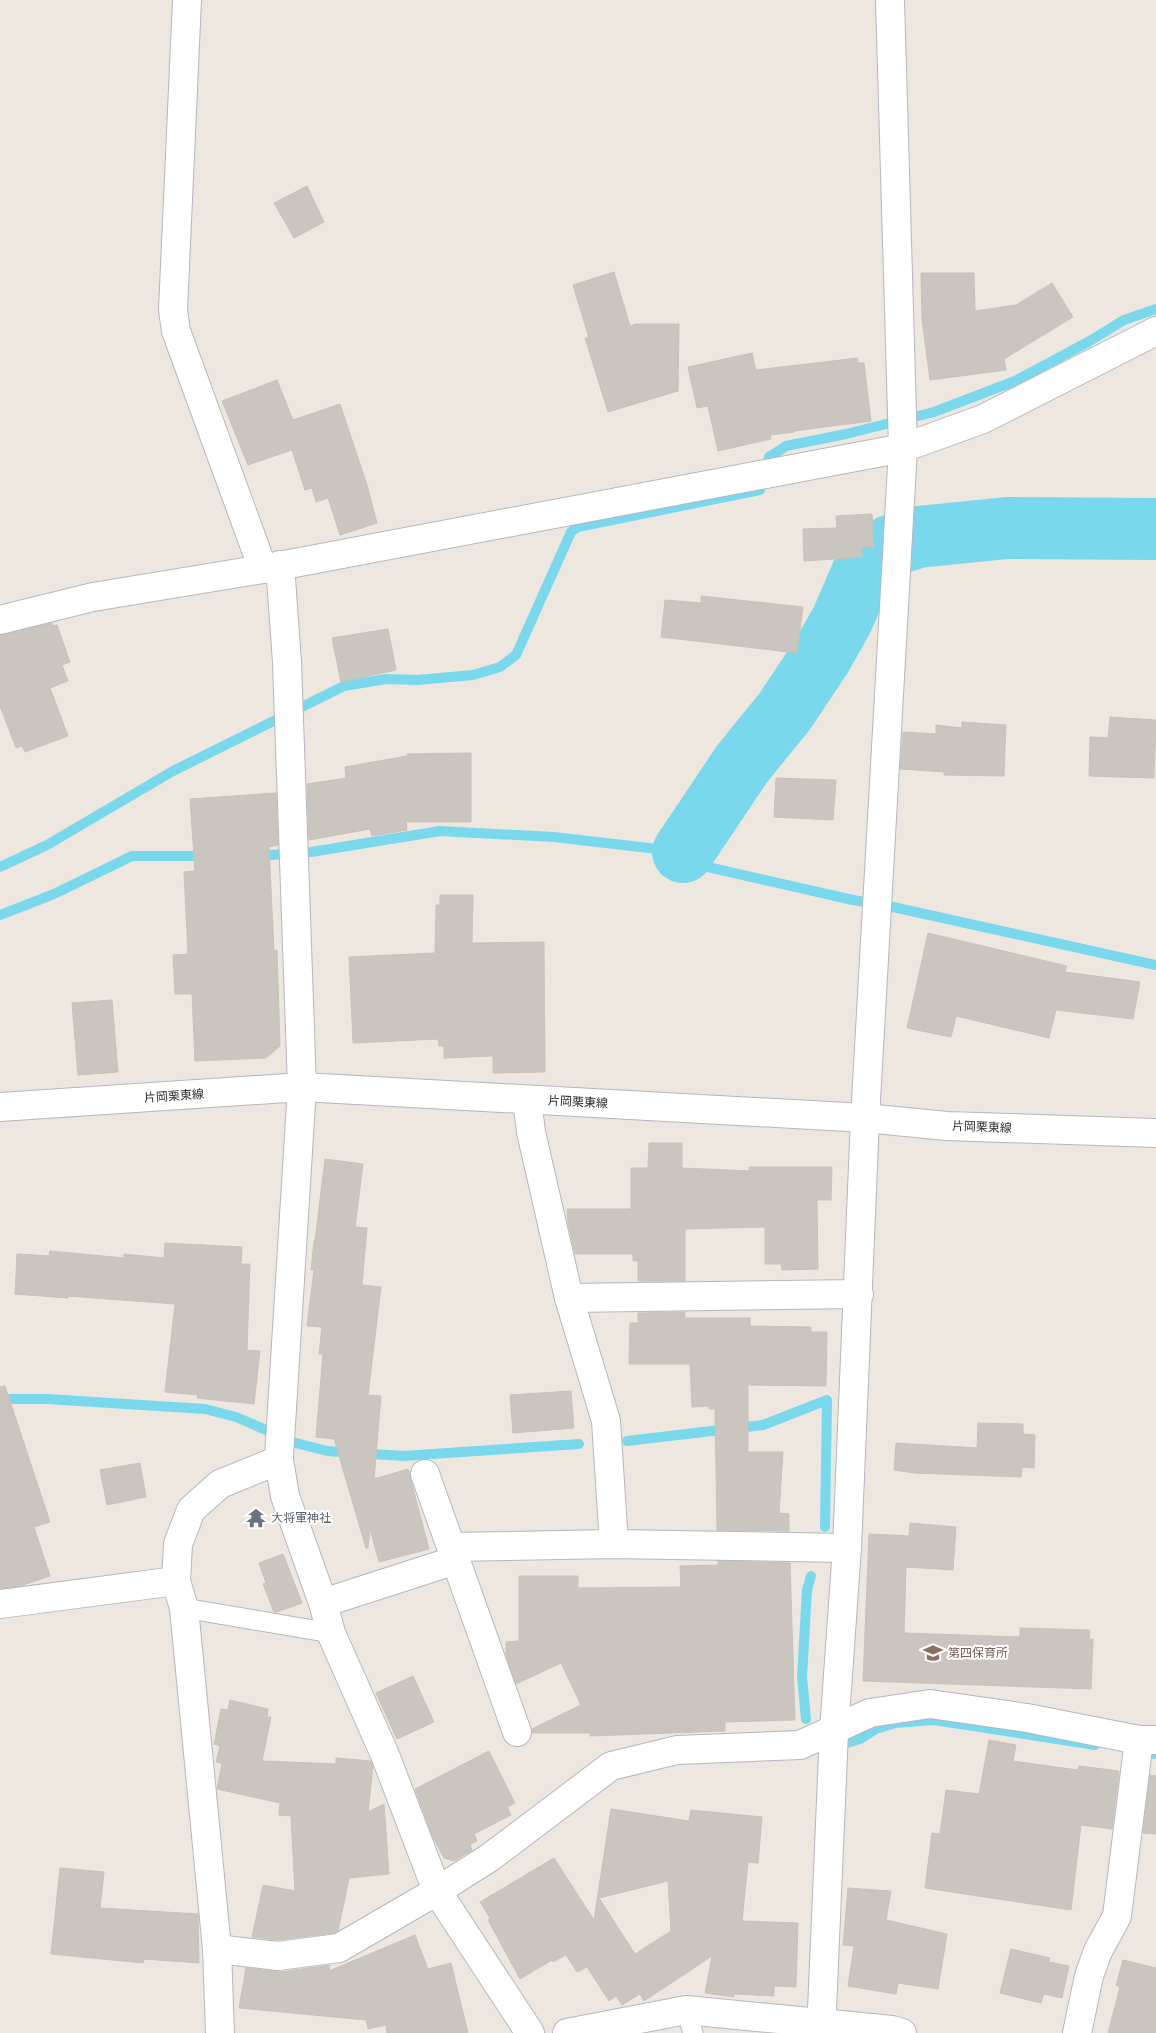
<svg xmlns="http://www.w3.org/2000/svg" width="1156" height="2033" viewBox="0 0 1156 2033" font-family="'Varela Round','Noto Sans JP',sans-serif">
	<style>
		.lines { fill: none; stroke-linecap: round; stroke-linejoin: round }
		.stream { stroke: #79d8eb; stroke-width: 10 }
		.river { stroke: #79d8eb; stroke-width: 62 }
		.building { fill: #cac5be; stroke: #c9c2ba; fill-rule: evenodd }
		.service-casing { stroke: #b4b7c0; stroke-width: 21 }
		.minor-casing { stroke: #b4b7c0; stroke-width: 30 }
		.tertiary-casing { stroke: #b4b7c0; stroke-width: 30 }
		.secondary-casing { stroke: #b4b7c0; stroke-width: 30 }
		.service { stroke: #fff; stroke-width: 19 }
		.minor { stroke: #fff; stroke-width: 28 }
		.tertiary { stroke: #fff; stroke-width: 28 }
		.secondary { stroke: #fff; stroke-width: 28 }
		.labels { text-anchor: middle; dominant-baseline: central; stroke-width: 4; stroke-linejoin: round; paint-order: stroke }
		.street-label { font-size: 12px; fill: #2d2d2d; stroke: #fff }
		.worship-label { font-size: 12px; fill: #5b616d; stroke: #fff; text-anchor: start }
		.education-label { font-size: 12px; fill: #785e54; stroke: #fff; text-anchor: start }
	</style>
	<rect width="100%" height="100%" fill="#eee7e0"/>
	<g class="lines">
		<g class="stream">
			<path d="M 258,856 L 311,852 L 440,831 L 554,837 L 683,852 L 699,865 L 853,900 L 893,907 L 1156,965"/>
			<path d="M 0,867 L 47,845 L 173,771 L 344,686 L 386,679 L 418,680 L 473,675 L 500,667 L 516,655 L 571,532 L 578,527 L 760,490 L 769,457 L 786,446 L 846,434 L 934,412 L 1015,381 L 1088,342 L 1124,320 L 1156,309"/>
			<path d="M 0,915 L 54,894 L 132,856 L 206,856"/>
			<path d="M 0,1399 L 47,1399 L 205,1409 L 236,1417 L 296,1443 L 327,1451 L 403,1456 L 579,1444"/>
			<path d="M 627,1441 L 763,1425 L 827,1400 L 825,1527"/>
			<path d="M 806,1719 L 802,1677 L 807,1590 L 811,1576"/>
			<path d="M 835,1747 L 860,1739 L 876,1729 L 895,1723 L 934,1720 L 1095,1745"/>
			<path d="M 1139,1752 L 1156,1754"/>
		</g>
		<path class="river" d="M 683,852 L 742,764 L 785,711 L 821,657 L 842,620 L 867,562 L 890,546 L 918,537 L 1007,528 L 1156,529"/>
	</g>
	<g class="building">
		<path d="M 307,186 L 324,222 L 294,238 L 274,203 Z"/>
		<path d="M 614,272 L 630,326 L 635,324 L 679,324 L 678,391 L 608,412 L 585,338 L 589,338 L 573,285 Z"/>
		<path d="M 921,273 L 974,273 L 975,311 L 1016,305 L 1052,283 L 1073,317 L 1004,359 L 1006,370 L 930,380 L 922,319 Z"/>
		<path d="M 752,353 L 756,370 L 858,358 L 858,363 L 864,363 L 871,421 L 794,431 L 794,432 L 770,435 L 771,439 L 718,451 L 708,406 L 697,408 L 688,367 Z"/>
		<path d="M 277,380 L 293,420 L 340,404 L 367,485 L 377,523 L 340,535 L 328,498 L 316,502 L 312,488 L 305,490 L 292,450 L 248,465 L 222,401 Z"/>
		<path d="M 872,514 L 874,547 L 862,547 L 862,557 L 804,561 L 803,529 L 837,528 L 836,516 Z"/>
		<path d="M 701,596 L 803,607 L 797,653 L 661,637 L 665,600 L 701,603 Z"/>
		<path d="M 52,623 L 53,626 L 57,625 L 70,662 L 62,665 L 68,681 L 50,688 L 68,736 L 25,752 L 22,746 L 16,748 L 0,706 L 0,635 Z"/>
		<path d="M 388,629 L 396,670 L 341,682 L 332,638 Z"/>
		<path d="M 1110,717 L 1156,720 L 1154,778 L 1089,776 L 1090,737 L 1108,738 Z"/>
		<path d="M 962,722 L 1006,725 L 1004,776 L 944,775 L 944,772 L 900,769 L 903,732 L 936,734 L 936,725 L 962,728 Z"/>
		<path d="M 471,753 L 471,822 L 406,822 L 407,830 L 372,836 L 370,829 L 309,840 L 307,784 L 346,778 L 345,767 L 407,756 L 407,754 Z"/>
		<path d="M 776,778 L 836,780 L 833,820 L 774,817 Z"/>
		<path d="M 276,793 L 278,845 L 269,847 L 274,951 L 277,950 L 280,1046 L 266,1058 L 195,1061 L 192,994 L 175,994 L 173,955 L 188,954 L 184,872 L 195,871 L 190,799 Z"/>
		<path d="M 440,895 L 473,895 L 472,943 L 544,942 L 545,1072 L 493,1073 L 493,1056 L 444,1058 L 444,1046 L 439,1046 L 438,1039 L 353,1043 L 349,957 L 435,953 L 436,905 L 440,905 Z"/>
		<path d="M 928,933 L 1067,966 L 1065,972 L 1140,982 L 1133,1019 L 1056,1010 L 1049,1038 L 956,1016 L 951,1037 L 907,1028 Z"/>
		<path d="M 112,1000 L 118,1072 L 78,1075 L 72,1003 Z"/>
		<path d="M 649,1143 L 682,1143 L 682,1168 L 749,1171 L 749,1167 L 832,1167 L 831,1200 L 817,1200 L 818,1269 L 782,1270 L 781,1264 L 765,1264 L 765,1227 L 685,1229 L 685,1281 L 638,1281 L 638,1261 L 633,1261 L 633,1254 L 575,1254 L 568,1222 L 567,1209 L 631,1209 L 631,1168 L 648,1168 Z"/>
		<path d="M 325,1159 L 363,1164 L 355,1227 L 367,1228 L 362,1285 L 381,1287 L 368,1395 L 381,1396 L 374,1479 L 408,1469 L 429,1549 L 379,1562 L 370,1529 L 368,1548 L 366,1548 L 334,1439 L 316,1437 L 323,1354 L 319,1354 L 322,1327 L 307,1326 L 314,1270 L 311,1270 L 314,1241 L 315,1241 Z"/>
		<path d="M 165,1243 L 242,1247 L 241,1264 L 250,1264 L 247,1350 L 260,1351 L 254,1404 L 197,1398 L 198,1395 L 165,1392 L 175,1304 L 68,1296 L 68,1298 L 15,1294 L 17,1254 L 49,1256 L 50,1251 L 124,1258 L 124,1254 L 164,1258 Z"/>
		<path d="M 685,1312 L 685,1318 L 750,1318 L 750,1326 L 811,1327 L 811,1332 L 827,1332 L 826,1386 L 748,1385 L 748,1452 L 783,1452 L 779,1513 L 789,1514 L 789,1531 L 717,1530 L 715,1409 L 709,1409 L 709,1406 L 692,1407 L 690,1364 L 629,1364 L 630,1323 L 638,1323 L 638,1313 Z"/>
		<path d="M 5,1386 L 50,1522 L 34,1527 L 50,1576 L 20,1586 L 0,1588 L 0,1387 Z"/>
		<path d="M 571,1391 L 574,1428 L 513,1433 L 510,1395 Z"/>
		<path d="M 978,1423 L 1023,1424 L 1023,1434 L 1035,1435 L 1034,1468 L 1022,1467 L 1021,1477 L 914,1473 L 894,1470 L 896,1443 L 977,1448 Z"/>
		<path d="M 140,1463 L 146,1497 L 107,1505 L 100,1470 Z"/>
		<path d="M 910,1523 L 956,1527 L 953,1570 L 906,1567 L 904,1633 L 1020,1637 L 1020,1628 L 1090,1630 L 1089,1639 L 1093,1639 L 1091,1689 L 863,1681 L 869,1534 L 909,1536 Z"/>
		<path d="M 283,1554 L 302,1603 L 277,1612 L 274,1612 L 263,1584 L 266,1583 L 259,1563 Z"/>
		<path d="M 718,1561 L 790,1563 L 795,1720 L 725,1722 L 725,1731 L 590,1736 L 590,1733 L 532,1733 L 532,1729 L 581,1705 L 561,1663 L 516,1684 L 506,1656 L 506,1642 L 519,1641 L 519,1576 L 578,1576 L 578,1588 L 681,1587 L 680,1566 L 718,1565 Z"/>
		<path d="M 413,1676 L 434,1722 L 397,1739 L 376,1693 Z"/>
		<path d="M 230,1700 L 268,1709 L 267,1717 L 271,1717 L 262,1761 L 336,1764 L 336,1758 L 371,1761 L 373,1767 L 368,1812 L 384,1804 L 389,1874 L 349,1878 L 338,1931 L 334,1933 L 278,1940 L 252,1937 L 263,1885 L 295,1891 L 291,1816 L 279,1815 L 280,1803 L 217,1789 L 222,1763 L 216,1762 L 220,1746 L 214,1744 L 221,1709 L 228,1710 Z"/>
		<path d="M 989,1740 L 1016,1745 L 1013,1761 L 1078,1770 L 1079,1766 L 1119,1771 L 1112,1829 L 1081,1825 L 1071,1910 L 925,1888 L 932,1833 L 940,1834 L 946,1790 L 979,1794 Z"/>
		<path d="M 489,1751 L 515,1803 L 507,1807 L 511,1815 L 474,1834 L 477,1841 L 470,1845 L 472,1850 L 454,1861 L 444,1858 L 433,1837 L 415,1789 Z"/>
		<path d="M 1150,1775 L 1156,1776 L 1156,1834 L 1143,1833 Z"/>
		<path d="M 611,1809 L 689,1821 L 691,1810 L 762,1817 L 758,1863 L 748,1862 L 742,1921 L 798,1923 L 796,1987 L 774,1986 L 774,1996 L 734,1994 L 734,1997 L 705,1993 L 712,1956 L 644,2001 L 640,1994 L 622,2005 L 616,1996 L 609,2001 L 587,1967 L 577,1972 L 566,1955 L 553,1962 L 552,1960 L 520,1979 L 488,1920 L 490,1918 L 480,1902 L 554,1858 L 594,1920 ZM 668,1881 L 671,1931 L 635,1954 L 599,1898 Z"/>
		<path d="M 60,1868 L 104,1872 L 100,1908 L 198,1914 L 199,1963 L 144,1959 L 143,1963 L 51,1954 Z"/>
		<path d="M 848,1888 L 891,1891 L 886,1920 L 947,1934 L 938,1989 L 898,1983 L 896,1994 L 848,1986 L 854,1946 L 843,1945 Z"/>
		<path d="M 415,1935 L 428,1969 L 451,1963 L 468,2033 L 387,2033 L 386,2025 L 368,2029 L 366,2020 L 239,2008 L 246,1968 L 280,1972 L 330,1965 L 329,1971 Z"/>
		<path d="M 1011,1949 L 1050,1958 L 1049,1962 L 1069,1966 L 1062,1998 L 1044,1994 L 1041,2003 L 1000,1993 Z"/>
		<path d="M 1123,1960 L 1156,1968 L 1156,2033 L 1108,2033 L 1120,1987 L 1116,1985 Z"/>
	</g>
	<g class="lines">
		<defs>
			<g id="service">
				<path d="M 184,1608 L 331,1633"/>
				<path d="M 686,2010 L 693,2033"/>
			</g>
			<g id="minor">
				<path d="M 187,0 L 173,310 L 176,331 L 263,569"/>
				<path d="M 0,620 L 93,597 L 263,569 L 903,448 L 983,419 L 1156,331"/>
				<path d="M 527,1100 L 531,1132 L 569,1298"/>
				<path d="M 279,1460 L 285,1496 L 323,1603 L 331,1633 L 385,1755 L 437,1891 L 530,2033"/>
				<path d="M 425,1474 L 517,1732"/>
				<path d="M 614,1544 L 606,1421 L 569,1298 L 859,1294"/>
				<path d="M 451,1547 L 614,1544 L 847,1548"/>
				<path d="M 323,1603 L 456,1560"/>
				<path d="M 0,1604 L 176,1581"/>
				<path d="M 217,1949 L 278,1956 L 339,1948 L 437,1891 L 489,1858 L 611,1766 L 677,1750 L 800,1745 L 870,1713 L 930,1704 L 1027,1718 L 1139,1740 L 1156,1740"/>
				<path d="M 220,2033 L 217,1949 L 184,1608 L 176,1581 L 178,1544 L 191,1510 L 220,1484 L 279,1460 L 279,1457 L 302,1087 L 287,662 L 280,565"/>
				<path d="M 567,2033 L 686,2010 L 892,2030 L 902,2033"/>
				<path d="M 821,2033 L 834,1731 L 847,1548 L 865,1118 L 903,448"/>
				<path d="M 1077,2033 L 1089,1976 L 1098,1951 L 1117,1916 L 1139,1740"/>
			</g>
			<path id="tertiary" d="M 890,0 L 903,448"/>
			<path id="secondary" d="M 0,1107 L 302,1087 L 865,1118 L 947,1126 L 1156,1133"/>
		</defs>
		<use href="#service" class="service-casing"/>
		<use href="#minor" class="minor-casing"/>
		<use href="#tertiary" class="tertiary-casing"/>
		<use href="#secondary" class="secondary-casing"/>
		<use href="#service" class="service"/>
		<use href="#minor" class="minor"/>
		<use href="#tertiary" class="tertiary"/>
		<use href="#secondary" class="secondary"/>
	</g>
	<defs>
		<symbol id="temple-bare" viewBox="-9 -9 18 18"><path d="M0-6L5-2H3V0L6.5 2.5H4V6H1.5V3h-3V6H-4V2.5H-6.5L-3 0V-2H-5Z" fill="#6b7280" stroke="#fff" stroke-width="2.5" paint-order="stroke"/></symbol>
		<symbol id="school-bare" viewBox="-9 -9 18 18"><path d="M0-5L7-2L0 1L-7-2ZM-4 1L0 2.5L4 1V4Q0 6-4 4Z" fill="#8d6e63" stroke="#fff" stroke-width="2.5" paint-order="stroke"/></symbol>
	</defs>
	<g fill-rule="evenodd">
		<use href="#temple-bare" x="242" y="1504" width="28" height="28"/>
		<use href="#school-bare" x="919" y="1639" width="28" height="28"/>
	</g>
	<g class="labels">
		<g class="street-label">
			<text transform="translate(174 1096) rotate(-4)">片岡栗東線</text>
			<text transform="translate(578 1102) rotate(3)">片岡栗東線</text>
			<text transform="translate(982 1127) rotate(2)">片岡栗東線</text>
		</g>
		<g class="worship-label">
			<text x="271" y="1518">大将軍神社</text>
		</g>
		<g class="education-label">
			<text x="948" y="1653">第四保育所</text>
		</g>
	</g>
</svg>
